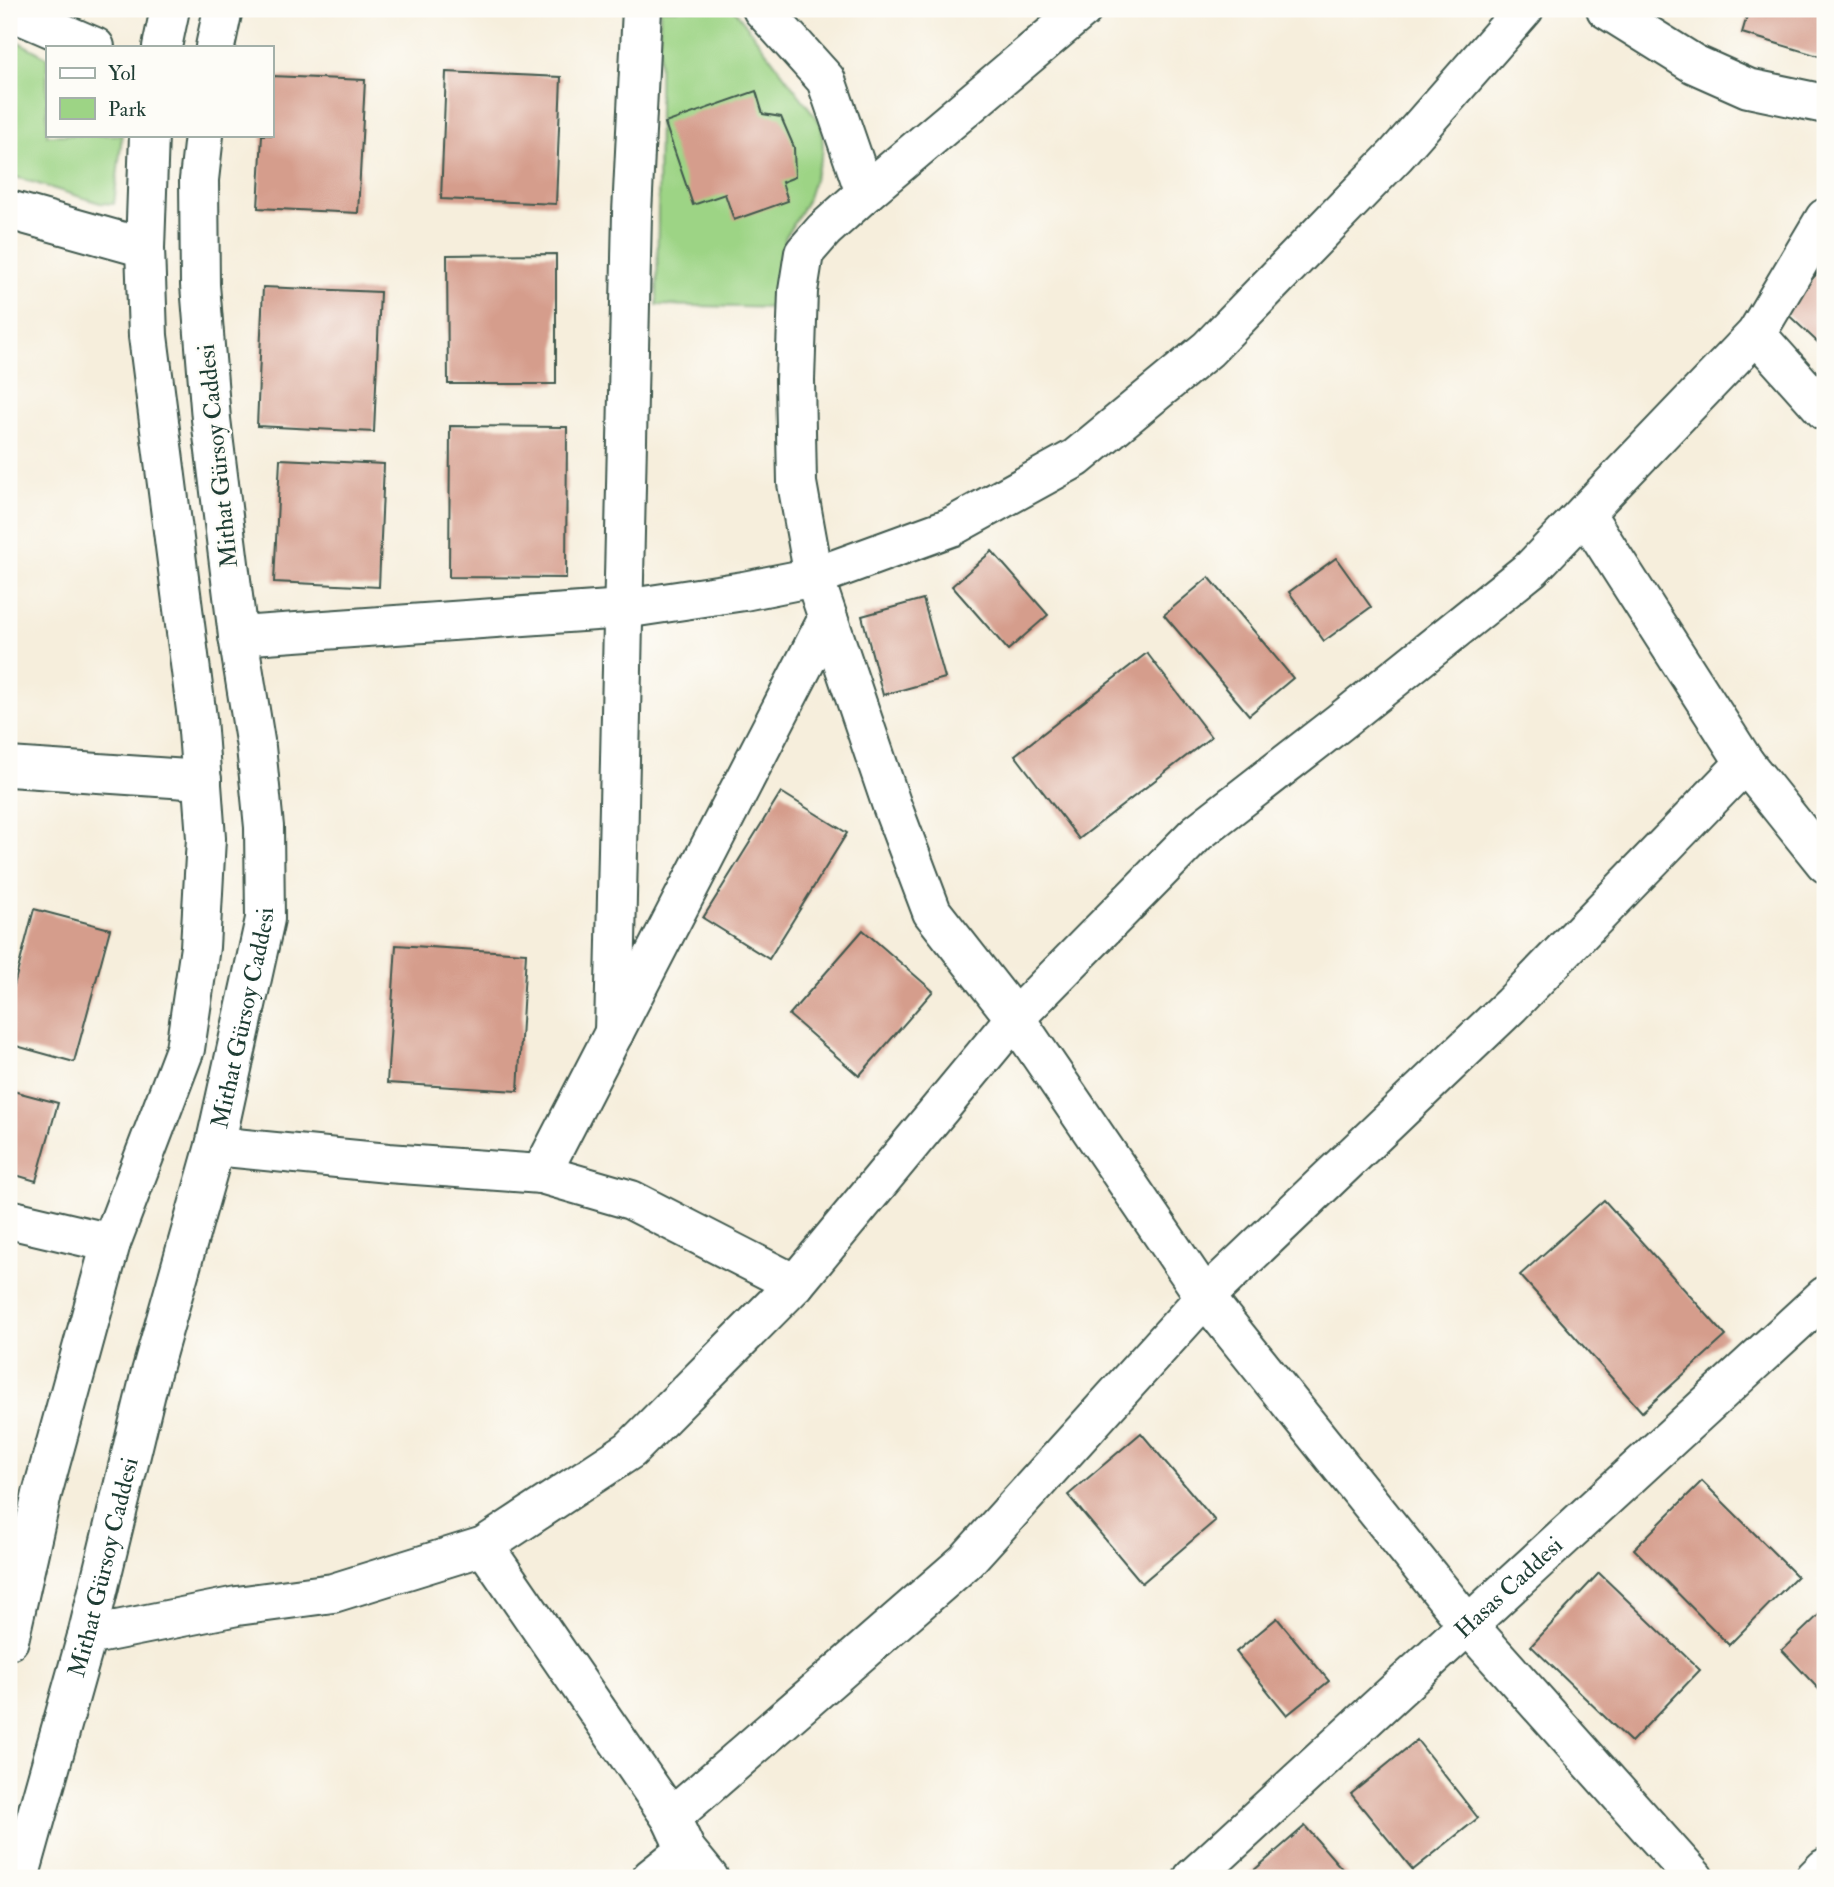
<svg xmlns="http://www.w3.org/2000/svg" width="1834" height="1887" viewBox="0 0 1834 1887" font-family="'IM FELL Double Pica',serif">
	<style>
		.green { fill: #9dd485; stroke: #5e885c; stroke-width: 2 }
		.building { fill: #d59d8c }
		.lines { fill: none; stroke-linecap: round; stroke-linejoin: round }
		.minor-casing { stroke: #3f584d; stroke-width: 42 }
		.secondary-casing { stroke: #3f584d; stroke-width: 42 }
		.minor { stroke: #fff; stroke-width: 38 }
		.secondary { stroke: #fff; stroke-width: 38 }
		.labels { text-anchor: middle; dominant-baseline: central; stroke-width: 5; stroke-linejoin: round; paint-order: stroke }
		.street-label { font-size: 24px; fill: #1f3d34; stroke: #fdfcf7 }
	</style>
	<rect width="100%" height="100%" fill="#fdfcf7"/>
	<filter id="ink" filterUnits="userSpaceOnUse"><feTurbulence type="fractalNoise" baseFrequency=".0143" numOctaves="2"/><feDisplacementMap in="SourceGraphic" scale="14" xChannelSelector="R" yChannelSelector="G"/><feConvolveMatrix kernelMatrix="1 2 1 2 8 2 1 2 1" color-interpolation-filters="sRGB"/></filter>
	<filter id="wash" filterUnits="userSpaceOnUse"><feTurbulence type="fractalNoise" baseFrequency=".00686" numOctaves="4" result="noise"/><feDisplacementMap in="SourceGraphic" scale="28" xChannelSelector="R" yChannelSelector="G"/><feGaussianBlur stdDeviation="1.57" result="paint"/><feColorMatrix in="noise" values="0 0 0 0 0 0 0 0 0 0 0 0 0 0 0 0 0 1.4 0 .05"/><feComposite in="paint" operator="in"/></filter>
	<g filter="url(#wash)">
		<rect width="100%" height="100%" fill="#f6eedc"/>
		<g class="green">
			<path d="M 660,9 L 734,9 L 822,125 L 823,151 L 807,201 L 785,238 L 779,308 L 657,305 Z"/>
			<path d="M 9,37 L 47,57 L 47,135 L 122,135 L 114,204 L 100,203 L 9,175 Z"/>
		</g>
		<g id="blocks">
			<g class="building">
				<path d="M 1749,9 L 1825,9 L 1825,58 L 1742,33 Z"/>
				<path d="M 446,72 L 561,77 L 556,204 L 441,199 Z"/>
				<path d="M 271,76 L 365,80 L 358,213 L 258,208 L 262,135 L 271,135 Z"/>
				<path d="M 756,91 L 763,114 L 781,117 L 794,147 L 795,177 L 782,182 L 788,201 L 734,220 L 725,194 L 693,205 L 665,123 Z"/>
				<path d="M 556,254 L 556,384 L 448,384 L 447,255 Z"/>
				<path d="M 1825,265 L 1825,349 L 1783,310 Z"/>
				<path d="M 263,287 L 380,292 L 374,432 L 257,426 Z"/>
				<path d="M 450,426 L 567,427 L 566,578 L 449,577 Z"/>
				<path d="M 280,459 L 384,464 L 379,587 L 274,582 Z"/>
				<path d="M 992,551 L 1048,615 L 1008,650 L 952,586 Z"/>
				<path d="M 1336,558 L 1371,607 L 1324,641 L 1289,592 Z"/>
				<path d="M 1209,577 L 1293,678 L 1249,715 L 1164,615 Z"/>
				<path d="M 923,599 L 945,678 L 883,695 L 862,616 Z"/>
				<path d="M 1147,653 L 1211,737 L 1079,839 L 1015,755 Z"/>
				<path d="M 781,792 L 847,833 L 769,959 L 703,918 Z"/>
				<path d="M 34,909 L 110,929 L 74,1062 L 9,1044 L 9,1004 Z"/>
				<path d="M 863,930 L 933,991 L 859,1076 L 789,1015 Z"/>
				<path d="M 396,945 L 526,953 L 518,1091 L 387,1083 Z"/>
				<path d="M 9,1090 L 58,1103 L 36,1181 L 9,1173 Z"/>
				<path d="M 1604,1200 L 1726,1336 L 1642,1412 L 1520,1275 Z"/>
				<path d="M 1141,1433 L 1215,1521 L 1142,1583 L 1068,1495 Z"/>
				<path d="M 1702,1481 L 1797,1576 L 1729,1645 L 1634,1549 Z"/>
				<path d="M 1599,1573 L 1700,1670 L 1631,1742 L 1531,1646 Z"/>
				<path d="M 1825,1609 L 1825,1696 L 1782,1650 Z"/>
				<path d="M 1277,1618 L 1329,1681 L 1287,1715 L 1236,1652 Z"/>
				<path d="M 1417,1740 L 1478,1818 L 1413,1870 L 1351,1794 Z"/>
				<path d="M 1305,1826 L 1350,1878 L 1245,1878 Z"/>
			</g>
		</g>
	</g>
	<g filter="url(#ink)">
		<use href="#blocks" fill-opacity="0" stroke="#3f584d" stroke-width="2"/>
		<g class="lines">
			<defs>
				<g id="minor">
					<path d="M 762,9 L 826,80 L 865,193 L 1083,9"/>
					<path d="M 1606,9 L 1694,64 L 1748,88 L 1825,104"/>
					<path d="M 9,10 L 95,47"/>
					<path d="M 865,193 L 824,230 L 804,253 L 798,291 L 795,380 L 797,483 L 814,577 L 892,806 L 932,912 L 1015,1018 L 1205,1297 L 1468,1625 L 1694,1878"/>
					<path d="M 9,210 L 145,248"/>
					<path d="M 1756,334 L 1825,411"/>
					<path d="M 1585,513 L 1745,763 L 1825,863"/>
					<path d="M 238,636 L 624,609 L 744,591 L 814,577 L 951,527 L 1076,458 L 1208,349 L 1396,155 L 1524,9"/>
					<path d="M 9,767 L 202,780"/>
					<path d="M 614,1033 L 632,213 L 642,9"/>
					<path d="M 215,1146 L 388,1163 L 541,1174 L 631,1200 L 795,1284"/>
					<path d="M 541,1174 L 828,618"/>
					<path d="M 9,1219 L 111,1243"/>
					<path d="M 484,1546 L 671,1818 L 686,1850 L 709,1878"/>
					<path d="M 87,1636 L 237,1606 L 333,1593 L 484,1546 L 630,1450 L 795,1284 L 1015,1018 L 1197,833 L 1340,722 L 1532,568 L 1756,334 L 1825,218"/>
					<path d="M 671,1818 L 966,1561 L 1205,1297 L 1511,1005 L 1745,763"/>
					<path d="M 651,1878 L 686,1850"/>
					<path id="s1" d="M 1193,1878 L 1825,1296"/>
					<path d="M 1815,1878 L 1825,1868"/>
				</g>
				<g id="secondary">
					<path d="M 162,47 L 170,9"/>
					<path d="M 215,47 L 223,9"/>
					<path d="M 9,1640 L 42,1494 L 111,1243 L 185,1049 L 200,947 L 206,838 L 197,718 L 148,336 L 145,248 L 149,135"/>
					<path id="s2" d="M 19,1878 L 87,1636 L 150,1376 L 215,1146 L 265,919 L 264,827 L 256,747 L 238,636 L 211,419 L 200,285 L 199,180 L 204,135"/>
				</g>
			</defs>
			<use href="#minor" class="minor-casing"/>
			<use href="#secondary" class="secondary-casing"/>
			<use href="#minor" class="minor"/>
			<use href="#secondary" class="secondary"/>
		</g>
	</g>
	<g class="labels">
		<g class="street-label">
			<text transform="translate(218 456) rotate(-96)">Mithat Gürsoy Caddesi</text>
			<text stroke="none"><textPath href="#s2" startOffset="889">Mithat Gürsoy Caddesi</textPath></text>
			<text stroke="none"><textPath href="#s2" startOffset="322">Mithat Gürsoy Caddesi</textPath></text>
			<text stroke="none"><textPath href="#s1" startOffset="429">Hasas Caddesi</textPath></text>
		</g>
	</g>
	<rect width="1834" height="1887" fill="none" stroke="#fdfcf7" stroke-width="35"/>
	<rect x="46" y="46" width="228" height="91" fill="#fdfcf7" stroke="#a4b0a9" stroke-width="2"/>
	<rect x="60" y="68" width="35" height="10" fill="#ffffff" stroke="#a4b0a9" stroke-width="2"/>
	<text x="108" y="80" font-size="21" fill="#1f3d34">Yol</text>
	<rect x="60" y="98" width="35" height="21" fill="#9dd485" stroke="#a4b0a9" stroke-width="2"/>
	<text x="108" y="116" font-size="21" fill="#1f3d34">Park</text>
</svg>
